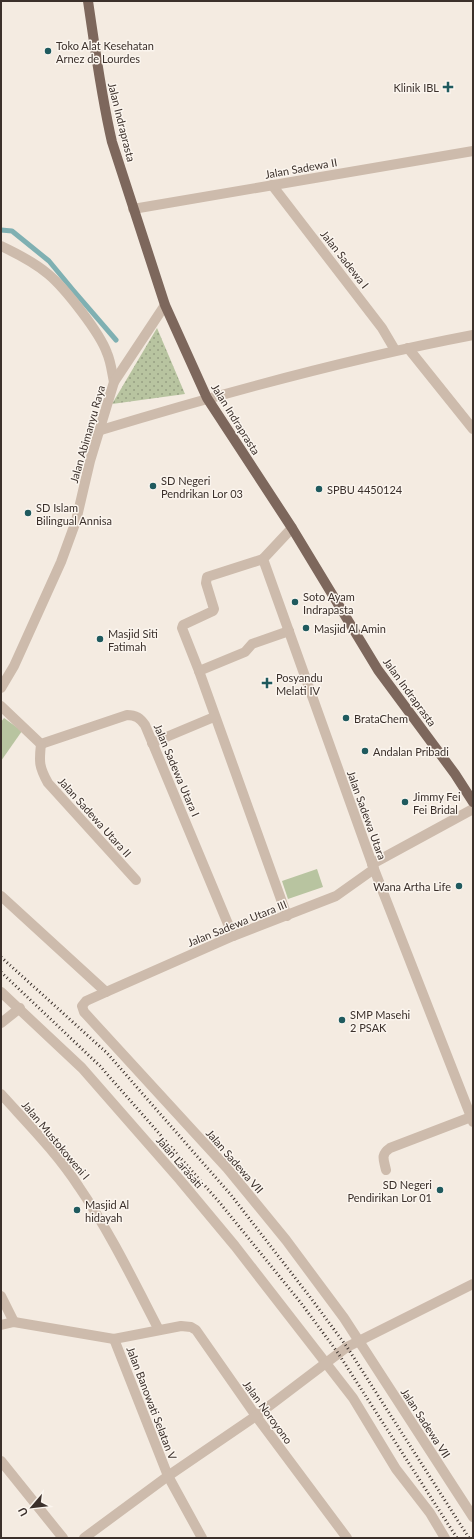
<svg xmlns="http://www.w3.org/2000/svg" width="474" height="1539" viewBox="0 0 474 1539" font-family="Lato,sans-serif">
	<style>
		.grass { fill: url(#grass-dots) }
		.garden { fill: #b8c4a0 }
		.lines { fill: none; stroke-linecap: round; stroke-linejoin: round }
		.stream { stroke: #7fb0b2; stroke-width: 5 }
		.street { stroke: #cdbbac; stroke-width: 10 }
		.primary { stroke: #7d675c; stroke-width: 10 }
		.rail { stroke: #3b302b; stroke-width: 3; stroke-dasharray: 1 3; stroke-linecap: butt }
		.poi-dot { fill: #1f5a5e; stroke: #fbf5ee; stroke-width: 1.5 }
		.labels { text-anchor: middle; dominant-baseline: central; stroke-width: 3; stroke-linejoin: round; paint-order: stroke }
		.poi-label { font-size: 11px; fill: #3b302b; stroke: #fbf5ee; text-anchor: start }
		.street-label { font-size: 11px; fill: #3b302b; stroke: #fbf5ee }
	</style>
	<defs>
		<pattern id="grass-dots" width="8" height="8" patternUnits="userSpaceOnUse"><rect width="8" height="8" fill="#b8c4a0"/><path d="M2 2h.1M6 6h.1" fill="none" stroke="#97a083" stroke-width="1.8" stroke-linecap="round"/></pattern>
	</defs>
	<rect width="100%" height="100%" fill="#f4ebe1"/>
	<path class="grass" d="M 157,328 L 185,394 L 112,404 Z"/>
	<g class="garden">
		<path d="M 4,718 L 22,731 L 1,761 L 1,722 Z"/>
		<path d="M 317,869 L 323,887 L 288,899 L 282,881 Z"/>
	</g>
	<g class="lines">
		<path class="stream" d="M 1,230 L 12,231 L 49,261 L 73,290 L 116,340"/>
		<g class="street">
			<path d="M 272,185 L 382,328 L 395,350"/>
			<path d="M 133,209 L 473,151"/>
			<path d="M 1,246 C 18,254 34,262 48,274 C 65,288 100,333 107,353 C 111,362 112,373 114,382"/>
			<path d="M 408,348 L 473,429"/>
			<path d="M 101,430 C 223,393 347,359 473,335"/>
			<path d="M 292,528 L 263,559 L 374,869 L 473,1122"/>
			<path d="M 263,559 L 207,577 L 206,583 L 214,609 L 213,611 L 183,625 L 182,628 L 199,671 L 287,916"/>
			<path d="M 199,671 L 245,652 L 252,644 L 289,631"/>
			<path d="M 1,688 L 14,666 L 61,562 L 76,521 L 90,461 L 114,382 L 165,305"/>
			<path d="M 1,706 L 41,744 L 127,715 C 136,715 140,718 145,725 L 233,936"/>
			<path d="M 152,743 L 214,717"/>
			<path d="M 41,744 C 39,762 39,767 48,783 L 136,880"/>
			<path d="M 372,864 L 473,809"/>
			<path d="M 374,869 L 336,896 L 233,936 L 106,992 L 86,1001 L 82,1006 L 84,1012 L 227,1168 L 286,1240 L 344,1318 L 473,1517"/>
			<path d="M 1,896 L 106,992"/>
			<path d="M 1,992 L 82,1068 L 180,1180 L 235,1246 L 353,1398 L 396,1469 L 430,1513 L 445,1538"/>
			<path d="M 1,1023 L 20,1008"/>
			<path d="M 1,1094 C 28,1124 57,1153 79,1187 C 110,1232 134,1282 159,1330"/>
			<path d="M 386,1170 C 384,1160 380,1155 390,1148 L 471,1117"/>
			<path d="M 1,1296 L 14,1322"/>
			<path d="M 1,1325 L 14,1322 L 114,1339 L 181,1326 L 191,1327 L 196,1330 L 256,1416 L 347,1538"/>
			<path d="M 114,1339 L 168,1476 L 202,1538"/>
			<path d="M 1,1461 L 63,1538"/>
			<path d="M 84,1538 L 168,1476 L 256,1416 L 347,1347 L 473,1284"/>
		</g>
		<path class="primary" d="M 88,1 C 95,48 101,95 112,142 L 165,305 L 207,398 L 292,528 L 378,670 L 455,774 L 473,802"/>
		<g class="rail">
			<path d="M 1,957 L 107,1053 L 231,1195 L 310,1297 L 347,1347 L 469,1538"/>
			<path d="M 1,972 L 100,1066 L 220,1203 L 301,1303 L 338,1353 L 457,1538"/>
		</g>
	</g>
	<g class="poi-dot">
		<circle cx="48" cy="51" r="4"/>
		<path d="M446 81h4v4h4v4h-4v4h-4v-4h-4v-4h4z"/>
		<circle cx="153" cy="486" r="4"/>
		<circle cx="319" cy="489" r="4"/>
		<circle cx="28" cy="513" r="4"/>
		<circle cx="295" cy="602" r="4"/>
		<circle cx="306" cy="628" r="4"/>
		<circle cx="100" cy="639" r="4"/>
		<path d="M265 677h4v4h4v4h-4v4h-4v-4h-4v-4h4z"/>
		<circle cx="346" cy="718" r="4"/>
		<circle cx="365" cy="751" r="4"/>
		<circle cx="405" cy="802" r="4"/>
		<circle cx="459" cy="886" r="4"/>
		<circle cx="342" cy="1020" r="4"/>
		<circle cx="440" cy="1190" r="4"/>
		<circle cx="77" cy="1210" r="4"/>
	</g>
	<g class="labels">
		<g class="poi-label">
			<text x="56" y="45">Toko Alat Kesehatan<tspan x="56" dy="13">Arnez de Lourdes</tspan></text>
			<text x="439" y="87" text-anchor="end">Klinik IBL</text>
			<text x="161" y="480">SD Negeri<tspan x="161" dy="13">Pendrikan Lor 03</tspan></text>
			<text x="327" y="489">SPBU 4450124</text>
			<text x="36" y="507">SD Islam<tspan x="36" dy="13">Bilingual Annisa</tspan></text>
			<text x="303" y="596">Soto Ayam<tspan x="303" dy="13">Indrapasta</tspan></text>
			<text x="314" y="628">Masjid Al Amin</text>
			<text x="108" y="633">Masjid Siti<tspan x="108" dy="13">Fatimah</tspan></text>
			<text x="276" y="677">Posyandu<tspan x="276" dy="13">Melati IV</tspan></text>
			<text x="354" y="718">BrataChem</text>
			<text x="373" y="751">Andalan Pribadi</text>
			<text x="413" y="796">Jimmy Fei<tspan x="413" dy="13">Fei Bridal</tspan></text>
			<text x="451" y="886" text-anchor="end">Wana Artha Life</text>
			<text x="350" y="1014">SMP Masehi<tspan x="350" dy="13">2 PSAK</tspan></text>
			<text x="432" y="1184" text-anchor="end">SD Negeri<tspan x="432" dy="13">Pendirikan Lor 01</tspan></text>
			<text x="85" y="1204">Masjid Al<tspan x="85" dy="13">hidayah</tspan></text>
		</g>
		<g class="street-label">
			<text transform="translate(122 122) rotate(76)">Jalan Indraprasta</text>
			<text transform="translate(301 168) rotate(-10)">Jalan Sadewa II</text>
			<text transform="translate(345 259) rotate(52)">Jalan Sadewa I</text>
			<text transform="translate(236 419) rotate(58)">Jalan Indraprasta</text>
			<text transform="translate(87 434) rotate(-74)">Jalan Abimanyu Raya</text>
			<text transform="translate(410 692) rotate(54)">Jalan Indraprasta</text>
			<text transform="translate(177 770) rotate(67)">Jalan Sadewa Utara I</text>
			<text transform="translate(367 815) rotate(70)">Jalan Sadewa Utara</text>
			<text transform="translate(95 817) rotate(48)">Jalan Sadewa Utara II</text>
			<text transform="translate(237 923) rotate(-22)">Jalan Sadewa Utara III</text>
			<text transform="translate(56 1140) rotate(50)">Jalan Mustokoweni I</text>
			<text transform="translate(235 1161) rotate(49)">Jalan Sadewa VII</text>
			<text transform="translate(180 1162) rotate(49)">Jalan Larasati</text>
			<text transform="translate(152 1403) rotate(69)">Jalan Banowati Selatan V</text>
			<text transform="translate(268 1412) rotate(54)">Jalan Noroyono</text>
			<text transform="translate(426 1423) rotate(57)">Jalan Sadewa VII</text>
		</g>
	</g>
	<rect width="474" height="1539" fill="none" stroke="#3b302b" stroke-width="4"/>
	<g transform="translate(32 1507) rotate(242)" stroke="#fbf5ee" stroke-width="3" paint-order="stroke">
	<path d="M0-3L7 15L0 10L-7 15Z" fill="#3b302b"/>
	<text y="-6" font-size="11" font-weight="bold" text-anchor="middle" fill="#3b302b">U</text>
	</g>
</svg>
